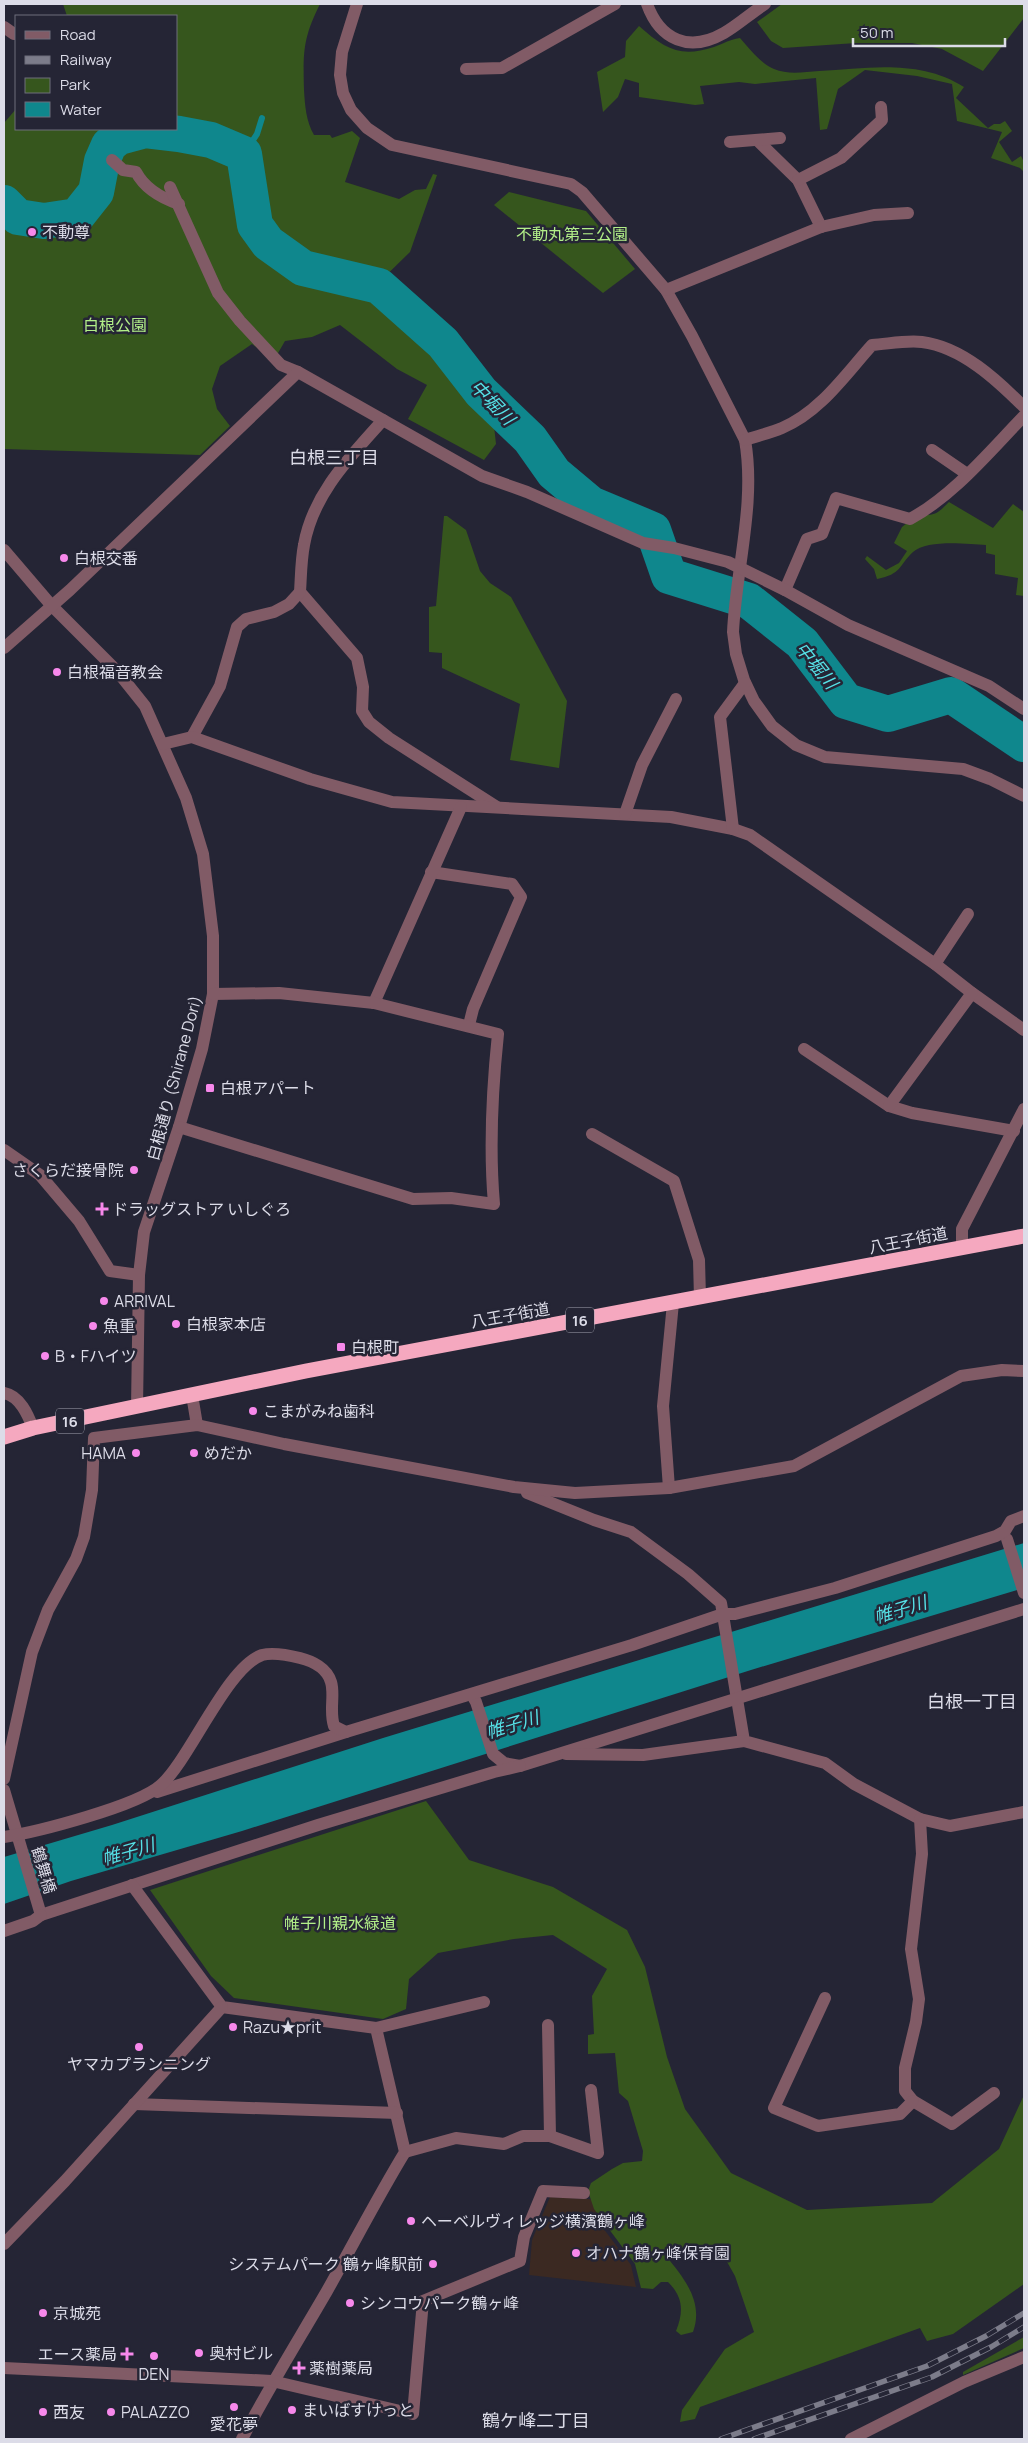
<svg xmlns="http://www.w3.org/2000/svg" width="1028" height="2443" viewBox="0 0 1028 2443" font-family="Manrope,'Noto Sans JP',sans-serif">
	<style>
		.education { fill: #3b2922 }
		.green { fill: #36561d }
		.water { fill: #0f878d }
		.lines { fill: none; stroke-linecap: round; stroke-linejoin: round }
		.stream { stroke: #0f878d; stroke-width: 6 }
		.river { stroke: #0f878d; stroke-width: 36 }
		.minor { stroke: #815b66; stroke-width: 12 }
		.highway { stroke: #f5a8bf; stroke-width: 15 }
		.rail-casing { stroke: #7c7c8a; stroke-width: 5.5 }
		.rail { stroke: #252535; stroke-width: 4; stroke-dasharray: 11; stroke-linecap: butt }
		.poi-dot { fill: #f788eb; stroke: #252535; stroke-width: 2 }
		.labels { text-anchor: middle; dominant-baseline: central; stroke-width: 5; stroke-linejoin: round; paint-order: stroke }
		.shield { fill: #252535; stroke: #a5a5b2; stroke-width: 1 }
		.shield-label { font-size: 15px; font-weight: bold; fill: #dcdce8 }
		.poi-label { font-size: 16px; fill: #dcdce8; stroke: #252535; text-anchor: start }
		.park-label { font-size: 16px; fill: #b2ef88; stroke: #252535 }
		.street-label { font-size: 16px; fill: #dcdce8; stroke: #252535 }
		.water-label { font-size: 18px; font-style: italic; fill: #56e1e7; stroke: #252535 }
		.neighbourhood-label { font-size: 18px; fill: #dcdce8; stroke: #252535 }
	</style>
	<rect width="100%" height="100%" fill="#252535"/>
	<path class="education" d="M 550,2197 L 606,2200 L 603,2228 L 631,2265 L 636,2287 L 529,2275 L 532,2240 Z"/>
	<g class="green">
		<path d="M 63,4 L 320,4 C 303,38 303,52 304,90 C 305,106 306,121 314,135 L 330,135 L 332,138 L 352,131 L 360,138 L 345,182 L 399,199 L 415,190 L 426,189 L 433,174 L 437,175 L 410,252 L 368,293 L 444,362 L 494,426 L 496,444 L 484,460 L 408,419 L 427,385 L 397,369 L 340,325 L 312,337 L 285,341 L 274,360 L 252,344 L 220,366 L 212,389 L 217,409 L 230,426 L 200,455 L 4,449 L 4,123 L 16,109 L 16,129 L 176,129 L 176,16 L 67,16 Z"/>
		<path d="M 782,4 L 1024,4 L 1024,18 L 983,71 L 942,49 L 912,43 L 856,43 L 783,48 L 771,41 L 757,22 Z"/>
		<path d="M 639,26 C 665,49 680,58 714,47 C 725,43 728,40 740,38 C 750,49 760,63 774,69 C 788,75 804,72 819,71 C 869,68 920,59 964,87 L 956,98 L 988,128 L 994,124 L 1000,124 L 1005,121 L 1012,131 L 999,142 L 1012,162 L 1021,156 L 1024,162 L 1024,172 L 1020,168 L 991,158 L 1002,132 L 957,121 L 952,84 L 917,76 L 865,70 L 838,89 L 827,129 L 820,130 L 816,78 L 755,84 L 739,82 L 700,86 L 704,104 L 695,105 L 639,97 L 639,83 L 625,79 L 618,97 L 603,112 L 597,72 L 625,57 L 626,41 Z"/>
		<path d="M 509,192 L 586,211 L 635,269 L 603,293 L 494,205 Z"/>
		<path d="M 949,502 L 993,528 L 1013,504 L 1024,512 L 1024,596 L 1016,595 L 1018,578 L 995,574 L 995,555 L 986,553 L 986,545 C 968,544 927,539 913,552 C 898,566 902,574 877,579 L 874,569 L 865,559 L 867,556 L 886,570 L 899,563 L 907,551 L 894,543 L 902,527 L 919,513 C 934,518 939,512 949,502 Z"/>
		<path d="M 444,516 L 447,516 L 466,530 L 480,571 L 490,583 L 511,597 L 567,701 L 559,768 L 510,760 L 520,704 L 442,668 L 442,653 L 429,652 L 429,607 L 436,606 Z"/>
		<path d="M 426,1801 L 469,1860 L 553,1887 L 627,1930 L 645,1967 L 667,2057 L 685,2109 L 731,2173 L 807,2210 L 932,2203 L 999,2149 L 1024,2095 L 1024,2284 L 953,2334 L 927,2341 L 920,2328 L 700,2407 L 695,2419 L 680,2422 L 682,2410 L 725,2349 L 754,2332 L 735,2276 L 726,2260 L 720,2262 L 691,2249 L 666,2256 C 684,2278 704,2302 693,2332 L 681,2335 L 676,2331 C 684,2311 683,2297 668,2282 L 661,2282 L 653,2289 L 641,2288 L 635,2264 L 594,2209 L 588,2191 L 591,2183 L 612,2169 L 623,2163 L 642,2161 L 643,2151 L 628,2101 L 619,2093 L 615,2053 L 588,2054 L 588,2035 L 594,2034 L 592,1996 L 607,1969 L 553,1935 L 514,1939 L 438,1953 L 409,1979 L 406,2009 L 383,2019 L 234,1998 L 211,1976 L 150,1890 Z"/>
		<path d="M 1024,2337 L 1024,2348 L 963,2375 L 963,2372 Z"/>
	</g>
	<path class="water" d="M 1024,1543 L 1024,1588 L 751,1670 L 242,1831 L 71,1881 L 4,1904 L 4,1857 L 112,1825 L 383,1738 Z"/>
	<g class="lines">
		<path class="stream" d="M 244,154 L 257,134 L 262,118"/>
		<path class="river" d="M 4,203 L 18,217 L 44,221 L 77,216 L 96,192 L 102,161 L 109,145 L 119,137 L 145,130 L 179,134 L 211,140 L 244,154 L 255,225 L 268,243 L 303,268 L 379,286 L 443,343 L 481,392 L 530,439 L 554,473 L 591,504 L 653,530 L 669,576 L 749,601 L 802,643 L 846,701 L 888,714 L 951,695 L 1024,744"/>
		<g class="minor">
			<path d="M 357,4 L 342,52 L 340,75 L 343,93 L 351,110 L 367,128 L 392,145 L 571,184 L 582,192 L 666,290 L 692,336 L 745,440 C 756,503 736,569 733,632 L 736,654 L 744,680 L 754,701 L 772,726 L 796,745 L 825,757 L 963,769 L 990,779 L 1024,796"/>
			<path d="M 647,4 C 660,40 689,53 724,33 C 738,25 751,13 765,4"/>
			<path d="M 4,27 L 14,34"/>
			<path d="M 466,69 L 502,68 L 615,4"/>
			<path d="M 757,140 L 798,180 L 821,227"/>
			<path d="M 730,142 L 780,138"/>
			<path d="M 112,160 L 123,170 L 136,172 C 145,189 161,198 179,204"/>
			<path d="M 798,180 L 841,158 L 882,120 L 881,107"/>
			<path d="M 170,187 L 218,293 L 240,321 L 281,365 L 298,372"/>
			<path d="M 666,290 L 821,227 L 874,215 L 908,213"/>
			<path d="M 383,420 C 349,458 313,494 304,545 C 301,560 301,577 300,592 L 357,658 L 363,687 L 362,711 L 369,722 L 389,738 L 497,807"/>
			<path d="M 745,440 C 757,436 770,433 782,428 C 820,412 845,375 872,345 C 888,344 906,340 922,342 C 962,347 997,380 1024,407"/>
			<path d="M 932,450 L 967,474"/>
			<path d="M 4,550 L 51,605 L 117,671 L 145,706 L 186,798 L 203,854 L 213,936 L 213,994 L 202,1049 L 179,1127 L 144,1232 L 139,1275 L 137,1407"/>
			<path d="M 785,590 L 807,539 L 822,534 L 836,498 L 910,519 C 954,495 989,452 1024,416"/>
			<path d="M 4,648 L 70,590 L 298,372 L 482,476 L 527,492 L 643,543 L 674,548 L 728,562 L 785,590 L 848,625 L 989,686 L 1024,709"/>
			<path d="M 192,737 L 220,686 L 237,627 L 246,619 L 274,612 L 289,604 L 300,592"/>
			<path d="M 163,744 L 192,737 L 310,779 L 392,802 L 671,817 L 733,829 L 750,835 L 935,964 L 972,993 L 1024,1030"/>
			<path d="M 625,814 L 642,765 L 676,699"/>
			<path d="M 733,829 L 720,717 L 745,683"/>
			<path d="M 431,872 L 512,884 L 521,897 L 473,1009 L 469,1025"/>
			<path d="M 935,964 L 968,914"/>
			<path d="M 374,1003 L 461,807"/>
			<path d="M 804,1049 L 889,1106 L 912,1113 L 1014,1131"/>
			<path d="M 889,1106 L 972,993"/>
			<path d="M 179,1127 L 413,1199 L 451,1198 L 494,1204 C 489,1147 492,1091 498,1034 L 374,1003 L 279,993 L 213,994"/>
			<path d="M 592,1134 L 674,1181 L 699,1260 L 700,1298"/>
			<path d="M 4,1150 L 40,1175 L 79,1221 L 110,1271 L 139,1275"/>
			<path d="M 962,1247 L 962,1229 L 1024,1109"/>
			<path d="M 4,1393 C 20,1396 28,1415 33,1428"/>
			<path d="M 192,1395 L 197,1425"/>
			<path d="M 669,1488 L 663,1406 L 673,1303"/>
			<path d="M 527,1493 L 594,1520 L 631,1532 L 688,1574 L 721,1603 L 744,1741 L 825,1763 L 854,1784 L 920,1819 L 922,1854 L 911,1949 L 919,1999 L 916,2022 L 905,2068 L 905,2091 L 913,2101 L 952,2124 L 994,2093"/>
			<path d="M 1007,1539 L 1024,1593"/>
			<path d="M 472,1695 L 476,1702 L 493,1754 L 504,1763 L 520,1766 L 1024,1609"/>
			<path d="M 566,1754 L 643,1755 L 744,1741"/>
			<path d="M 4,1779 L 32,1652 L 48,1610 L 76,1559 L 84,1537 L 92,1490 L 94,1438 L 197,1425 L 284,1444 L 514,1487 L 575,1493 L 669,1488 L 794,1466 L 961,1376 L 1002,1370 L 1024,1371"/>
			<path d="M 4,1790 L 41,1915 L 318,1825 L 494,1772 L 520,1766"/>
			<path d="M 157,1792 L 346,1732"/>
			<path d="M 920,1819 L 950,1826 L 1024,1812"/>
			<path d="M 4,1837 C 37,1832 138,1806 161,1785 C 190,1759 227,1667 262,1655 C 274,1652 288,1655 300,1658 C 312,1661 327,1668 331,1682 C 335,1695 329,1711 334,1726 L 346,1732 L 632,1645 L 723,1614 L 735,1614 L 835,1588 L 996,1536 L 1005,1531 L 1011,1521 L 1024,1516"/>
			<path d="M 132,1885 L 222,2007 L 376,2028 L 405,2152 C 377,2198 353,2245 327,2291 C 298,2341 268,2389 242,2439"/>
			<path d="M 4,1931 L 33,1921 L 41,1915"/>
			<path d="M 825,1998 L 774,2108 L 818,2126 L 900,2114 L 913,2101"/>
			<path d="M 548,2025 L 550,2136"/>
			<path d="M 376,2028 L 484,2002"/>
			<path d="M 134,2104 L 397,2113"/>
			<path d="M 405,2152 L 456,2138 L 504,2144 L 523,2136 L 550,2136 L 598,2153 L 591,2090"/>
			<path d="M 4,2244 L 65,2181 L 222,2007"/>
			<path d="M 4,2368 L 272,2381 L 413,2414 L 423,2301 L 520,2261 L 524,2237 L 543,2191 L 584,2193"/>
			<path d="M 851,2439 L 964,2382 L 1024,2357"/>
		</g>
		<path class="highway" d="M 4,1437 L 33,1428 L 306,1371 L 1024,1236"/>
		<defs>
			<g id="rail">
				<path d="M 721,2439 L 927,2366 L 986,2336 L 1024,2313"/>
				<path d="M 754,2439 L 932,2377 L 991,2347 L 1024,2327"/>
			</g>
		</defs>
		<use href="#rail" class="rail-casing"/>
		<use href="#rail" class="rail"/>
	</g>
	<g class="poi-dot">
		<circle cx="32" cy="232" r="5"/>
		<circle cx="64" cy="558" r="5"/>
		<circle cx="57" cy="672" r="5"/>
		<rect x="205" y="1083" width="10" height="10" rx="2.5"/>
		<circle cx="134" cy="1170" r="5"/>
		<path d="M99.5 1201.5h5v5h5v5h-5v5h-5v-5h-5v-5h5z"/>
		<circle cx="104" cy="1301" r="5"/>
		<circle cx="176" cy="1324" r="5"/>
		<circle cx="93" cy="1326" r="5"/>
		<rect x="336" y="1342" width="10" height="10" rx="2.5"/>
		<circle cx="45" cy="1356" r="5"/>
		<circle cx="253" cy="1411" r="5"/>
		<circle cx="136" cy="1453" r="5"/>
		<circle cx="194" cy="1453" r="5"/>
		<circle cx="233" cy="2027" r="5"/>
		<circle cx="139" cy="2047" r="5"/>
		<circle cx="411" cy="2221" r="5"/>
		<circle cx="576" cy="2253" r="5"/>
		<circle cx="433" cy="2264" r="5"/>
		<circle cx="350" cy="2303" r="5"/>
		<circle cx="43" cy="2313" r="5"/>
		<circle cx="199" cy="2353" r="5"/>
		<path d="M124.5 2346.5h5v5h5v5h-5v5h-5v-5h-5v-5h5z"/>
		<circle cx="154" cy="2356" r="5"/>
		<path d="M296.5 2360.5h5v5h5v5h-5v5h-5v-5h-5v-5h5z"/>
		<circle cx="234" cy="2407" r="5"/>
		<circle cx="292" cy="2410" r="5"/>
		<circle cx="43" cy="2412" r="5"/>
		<circle cx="111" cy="2412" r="5"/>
	</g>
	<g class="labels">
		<g class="shield">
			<rect x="566" y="1307.5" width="28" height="25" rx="4"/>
			<rect x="56" y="1408.5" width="28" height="25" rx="4"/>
		</g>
		<g class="shield-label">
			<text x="580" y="1320">16</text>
			<text x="70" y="1421">16</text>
		</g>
		<g class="poi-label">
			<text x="42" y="232">不動尊</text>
			<text x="74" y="558">白根交番</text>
			<text x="67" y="672">白根福音教会</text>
			<text x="220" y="1088">白根アパート</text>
			<text x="124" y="1170" text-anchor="end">さくらだ接骨院</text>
			<text x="112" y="1209">ドラッグストア いしぐろ</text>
			<text x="114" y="1301">ARRIVAL</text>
			<text x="186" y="1324">白根家本店</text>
			<text x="103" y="1326">魚重</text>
			<text x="351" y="1347">白根町</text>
			<text x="55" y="1356">B・Fハイツ</text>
			<text x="263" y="1411">こまがみね歯科</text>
			<text x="126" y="1453" text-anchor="end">HAMA</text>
			<text x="204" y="1453">めだか</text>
			<text x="243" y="2027">Razu★prit</text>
			<text x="139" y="2064" text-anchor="middle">ヤマカプランニング</text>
			<text x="421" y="2221">ヘーベルヴィレッジ横濱鶴ヶ峰</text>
			<text x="586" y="2253">オハナ鶴ヶ峰保育園</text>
			<text x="423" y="2264" text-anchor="end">システムパーク 鶴ヶ峰駅前</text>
			<text x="360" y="2303">シンコウパーク鶴ヶ峰</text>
			<text x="53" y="2313">京城苑</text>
			<text x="209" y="2353">奥村ビル</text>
			<text x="117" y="2354" text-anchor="end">エース薬局</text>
			<text x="309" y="2368">薬樹薬局</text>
			<text x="154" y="2374" text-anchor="middle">DEN</text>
			<text x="302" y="2410">まいばすけっと</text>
			<text x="53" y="2412">西友</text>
			<text x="121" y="2412">PALAZZO</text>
			<text x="234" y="2424" text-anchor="middle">愛花夢</text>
		</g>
		<g class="park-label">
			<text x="572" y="234">不動丸第三公園</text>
			<text x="115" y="325">白根公園</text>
			<text x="340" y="1923">帷子川親水緑道</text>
		</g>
		<g class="street-label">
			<text transform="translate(174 1078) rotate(-75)">白根通り (Shirane Dori)</text>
			<text transform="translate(908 1240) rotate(-11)">八王子街道</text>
			<text transform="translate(510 1315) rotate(-10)">八王子街道</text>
			<text transform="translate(44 1870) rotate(73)">鶴舞橋</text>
		</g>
		<g class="water-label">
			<text transform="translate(493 402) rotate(46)">中堀川</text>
			<text transform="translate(817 665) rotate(51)">中堀川</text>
			<text transform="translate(900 1609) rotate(-17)">帷子川</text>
			<text transform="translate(512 1724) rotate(-17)">帷子川</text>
			<text transform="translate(128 1851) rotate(-16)">帷子川</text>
		</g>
		<g class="neighbourhood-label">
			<text x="334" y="457">白根三丁目</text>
			<text x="972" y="1701">白根一丁目</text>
			<text x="536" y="2420">鶴ケ峰二丁目</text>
		</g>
	</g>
	<rect width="1028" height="2443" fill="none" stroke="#dcdce8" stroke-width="10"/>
	<rect x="15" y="15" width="162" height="115" fill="#252535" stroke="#6e6e7d"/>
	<rect x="25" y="31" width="25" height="8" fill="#815b66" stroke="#6e6e7d"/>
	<text x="60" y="40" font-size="15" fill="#dcdce8">Road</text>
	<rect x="25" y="56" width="25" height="8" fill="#7c7c8a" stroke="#6e6e7d"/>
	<text x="60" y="65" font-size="15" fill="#dcdce8">Railway</text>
	<rect x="25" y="78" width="25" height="15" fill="#36561d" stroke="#6e6e7d"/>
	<text x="60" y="90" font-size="15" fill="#dcdce8">Park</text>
	<rect x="25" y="102" width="25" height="15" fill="#0f878d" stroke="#6e6e7d"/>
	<text x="60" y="115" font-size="15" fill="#dcdce8">Water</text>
	<path d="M853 38v8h152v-8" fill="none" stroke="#dcdce8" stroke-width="2.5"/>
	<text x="860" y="38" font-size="15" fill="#dcdce8" stroke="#252535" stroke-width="4" paint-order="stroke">50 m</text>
</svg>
